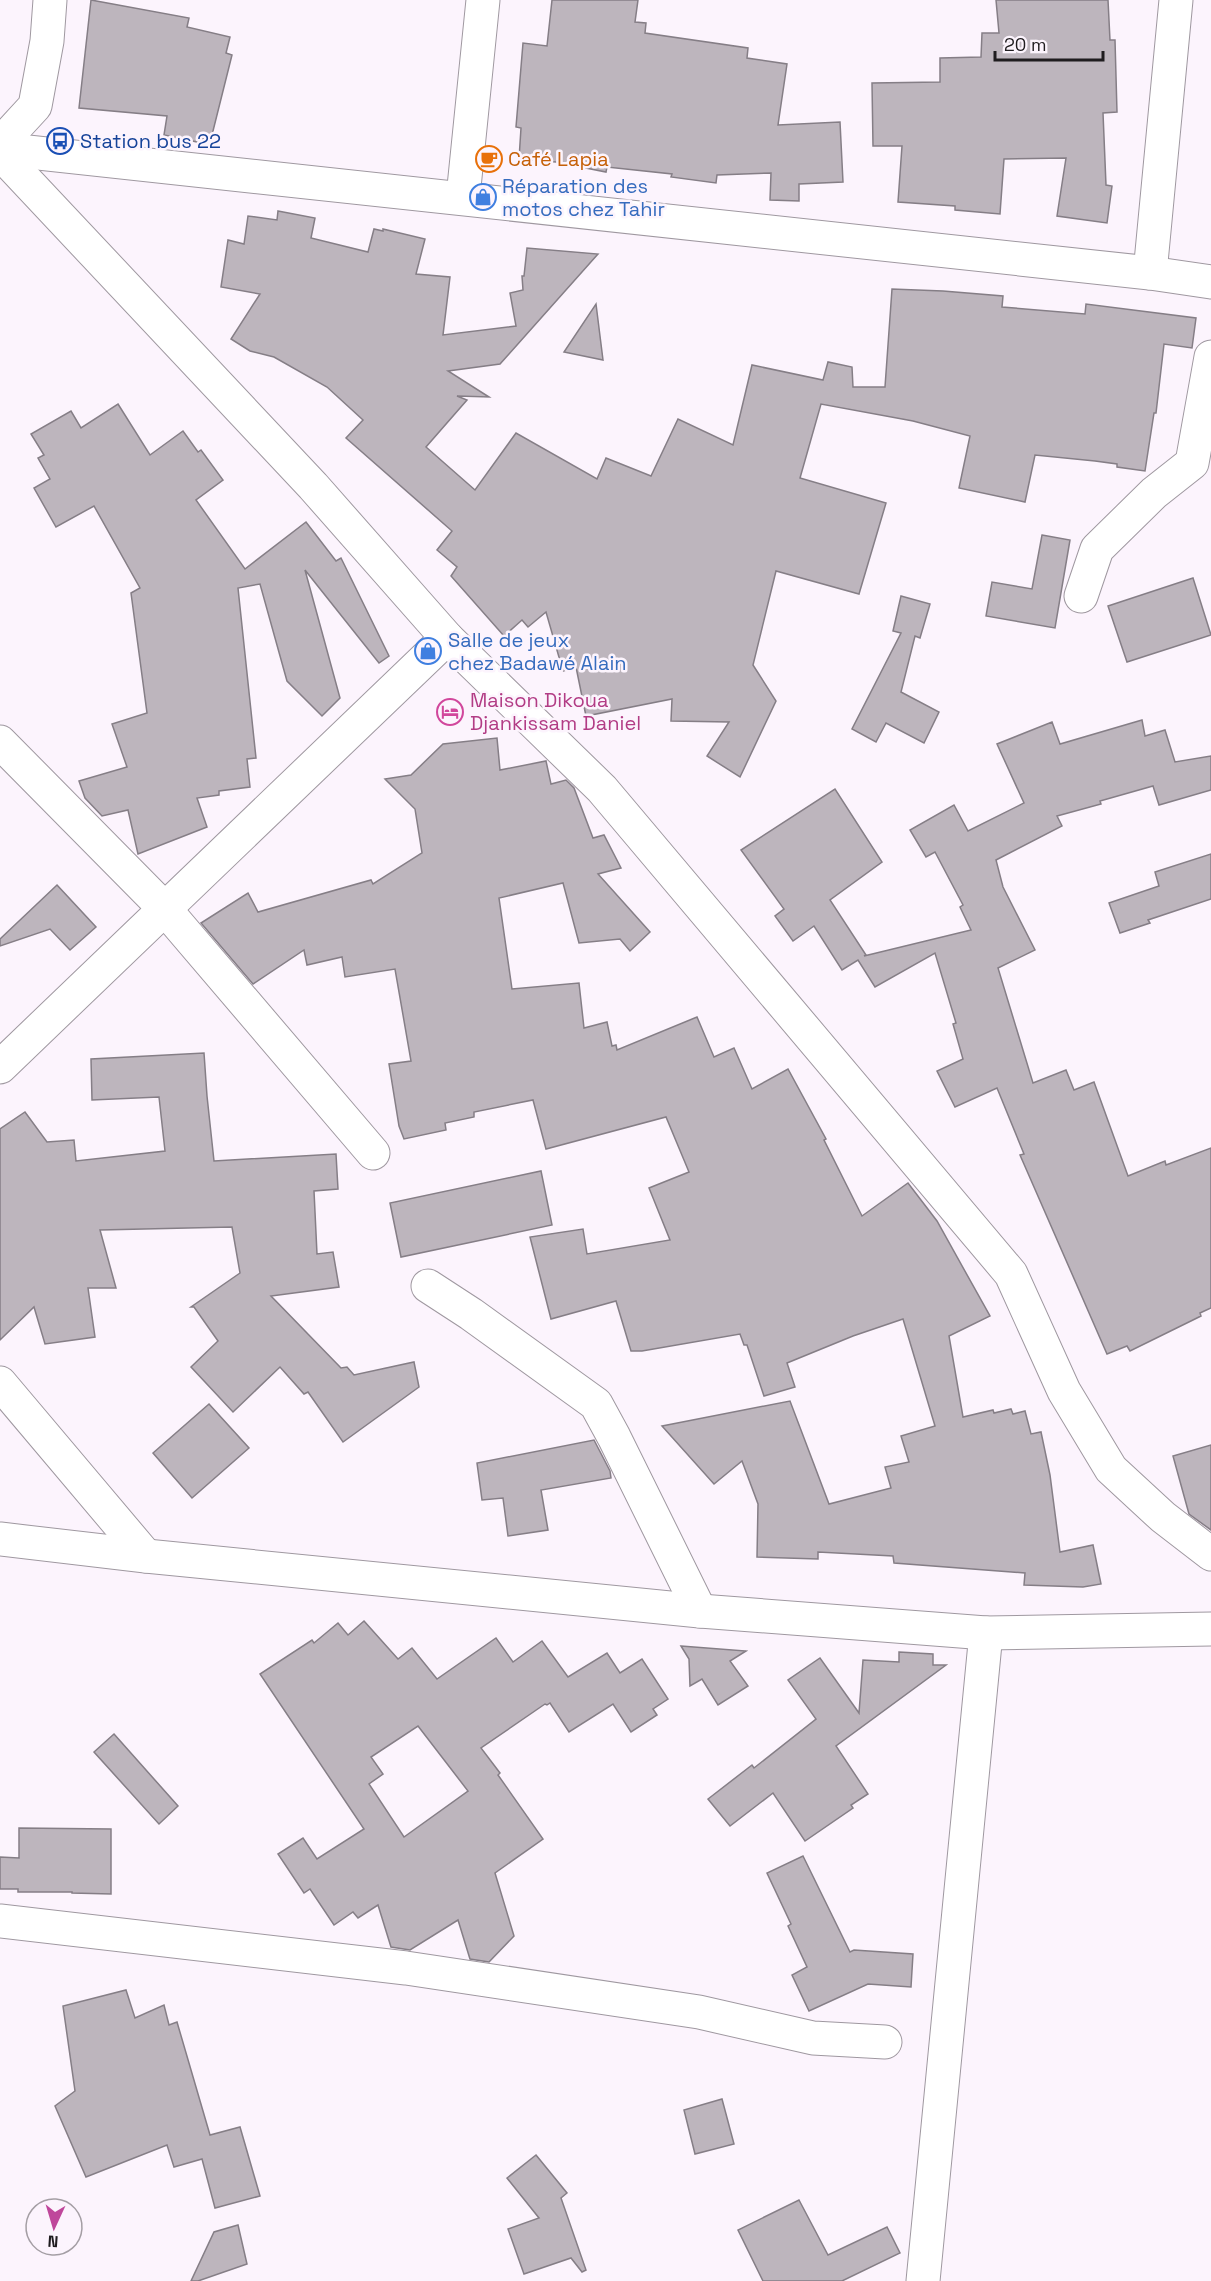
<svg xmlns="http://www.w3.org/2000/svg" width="1211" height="2281" viewBox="0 0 1211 2281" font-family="'Space Grotesk',sans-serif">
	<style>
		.building { fill: #bdb5bd; stroke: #857e86; stroke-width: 1.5; fill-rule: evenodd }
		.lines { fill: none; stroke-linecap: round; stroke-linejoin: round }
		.street-casing { stroke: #9f98a0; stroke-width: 35 }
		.street { stroke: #fff; stroke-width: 33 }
		.labels { text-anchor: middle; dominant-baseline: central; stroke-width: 5; stroke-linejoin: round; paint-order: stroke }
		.transit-label { font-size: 20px; fill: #164399; stroke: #fcf4fd; text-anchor: start }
		.food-label { font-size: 20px; fill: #c56008; stroke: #fcf4fd; text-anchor: start }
		.shop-label { font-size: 20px; fill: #366cbe; stroke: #fcf4fd; text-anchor: start }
		.hotel-label { font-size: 20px; fill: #b23c85; stroke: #fcf4fd; text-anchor: start }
	</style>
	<rect width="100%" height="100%" fill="#fcf4fd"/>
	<g class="building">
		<path d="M 91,0 L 189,18 L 187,27 L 230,37 L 226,53 L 232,55 L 211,139 L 203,138 L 202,143 L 164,135 L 167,116 L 79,108 Z"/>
		<path d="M 552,0 L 638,0 L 635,22 L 646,23 L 645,33 L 748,48 L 747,58 L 787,64 L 778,125 L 840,122 L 843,182 L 799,184 L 799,201 L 770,200 L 771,173 L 717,175 L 716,183 L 671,177 L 672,174 L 607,167 L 606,172 L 556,162 L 519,159 L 521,128 L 516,127 L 523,43 L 547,46 Z"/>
		<path d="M 996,0 L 1108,0 L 1110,40 L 1115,40 L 1117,112 L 1103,113 L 1106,185 L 1112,186 L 1107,223 L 1057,216 L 1066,158 L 1004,159 L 1000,214 L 955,210 L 955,206 L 898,202 L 902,146 L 873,146 L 872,83 L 940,82 L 940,58 L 981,57 L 982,33 L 999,33 Z"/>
		<path d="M 278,211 L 315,218 L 311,238 L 368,252 L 374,229 L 383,231 L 383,229 L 425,239 L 416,274 L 450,277 L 443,335 L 516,326 L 510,293 L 523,290 L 522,276 L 524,276 L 527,248 L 598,254 L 500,364 L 448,371 L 489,397 L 457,396 L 467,400 L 426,447 L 475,490 L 516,433 L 597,479 L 606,458 L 651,476 L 678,419 L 733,445 L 752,365 L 823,380 L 828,362 L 852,367 L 853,387 L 885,387 L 892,289 L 943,291 L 1003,296 L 1002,307 L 1085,314 L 1086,304 L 1196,318 L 1192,348 L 1164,344 L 1156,413 L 1154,413 L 1145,471 L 1117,467 L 1117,464 L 1095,461 L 1035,455 L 1025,502 L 959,488 L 970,436 L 913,421 L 821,404 L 800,478 L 886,503 L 859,594 L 776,571 L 753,665 L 776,701 L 740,777 L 707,756 L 729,722 L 671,721 L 672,699 L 586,716 L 576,667 L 563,671 L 546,612 L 528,627 L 522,620 L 504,636 L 451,576 L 457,567 L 437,550 L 452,531 L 346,438 L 363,420 L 327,387 L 274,357 L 250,351 L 231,339 L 260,294 L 221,287 L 228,240 L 244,244 L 248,216 L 277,220 Z"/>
		<path d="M 596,304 L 603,360 L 564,352 Z"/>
		<path d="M 118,404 L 150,455 L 183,431 L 198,452 L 201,450 L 223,480 L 196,500 L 245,569 L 306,522 L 336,561 L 341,558 L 389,656 L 379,663 L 305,570 L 340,698 L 322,716 L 287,681 L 260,584 L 238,588 L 256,758 L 247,759 L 250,787 L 219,791 L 219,795 L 197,798 L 207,827 L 138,854 L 128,810 L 102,816 L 85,798 L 79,781 L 127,767 L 112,724 L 147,713 L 131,593 L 140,588 L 94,506 L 56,527 L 34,488 L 50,479 L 38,458 L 44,455 L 31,434 L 71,411 L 81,428 Z"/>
		<path d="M 1042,535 L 1070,540 L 1055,628 L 986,616 L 992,582 L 1032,589 Z"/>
		<path d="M 1193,578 L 1211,635 L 1127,662 L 1108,606 Z"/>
		<path d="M 901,596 L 930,604 L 920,638 L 915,636 L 901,692 L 939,712 L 924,743 L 886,723 L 876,742 L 852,729 L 901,633 L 893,631 Z"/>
		<path d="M 1142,720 L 1145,736 L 1165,730 L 1175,762 L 1211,756 L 1211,790 L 1159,805 L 1153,786 L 1100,801 L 1101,804 L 1057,816 L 1062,826 L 996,860 L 1003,887 L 1035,950 L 998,968 L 1033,1083 L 1066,1070 L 1074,1090 L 1094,1082 L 1128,1176 L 1165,1161 L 1166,1165 L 1211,1148 L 1211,1308 L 1200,1313 L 1201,1316 L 1130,1351 L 1127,1346 L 1107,1354 L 1020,1155 L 1024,1154 L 997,1088 L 955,1107 L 937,1071 L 963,1059 L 953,1024 L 956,1023 L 935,953 L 875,987 L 858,960 L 842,970 L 814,926 L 793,941 L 775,916 L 784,909 L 741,850 L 835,789 L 882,862 L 830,900 L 866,955 L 864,956 L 971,930 L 960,907 L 963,905 L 935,852 L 926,857 L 910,830 L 954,805 L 968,831 L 1024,803 L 997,744 L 1052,722 L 1060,744 Z"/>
		<path d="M 497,738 L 500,770 L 546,761 L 551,784 L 566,780 L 574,788 L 593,838 L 604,835 L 621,868 L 598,874 L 650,932 L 630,951 L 620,939 L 579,943 L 563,883 L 499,898 L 512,989 L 579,983 L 584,1028 L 607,1022 L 612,1046 L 616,1045 L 617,1050 L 697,1017 L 714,1057 L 734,1048 L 752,1089 L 788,1069 L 826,1139 L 824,1140 L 862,1216 L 908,1183 L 937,1221 L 990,1316 L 949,1336 L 963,1417 L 993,1410 L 994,1413 L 1011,1409 L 1013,1414 L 1025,1411 L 1031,1434 L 1041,1432 L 1050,1475 L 1060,1552 L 1093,1545 L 1101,1584 L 1083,1587 L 1024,1585 L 1025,1573 L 894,1563 L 893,1556 L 818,1552 L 818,1559 L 757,1557 L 758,1504 L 742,1461 L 714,1484 L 662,1426 L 790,1401 L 829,1504 L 891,1488 L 885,1467 L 909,1462 L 901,1436 L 935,1426 L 903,1319 L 853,1336 L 787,1363 L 795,1387 L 764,1396 L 747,1345 L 744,1345 L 740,1334 L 642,1351 L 631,1351 L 616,1301 L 551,1319 L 530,1237 L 583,1229 L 587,1254 L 670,1240 L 649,1188 L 689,1172 L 666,1117 L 546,1149 L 533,1100 L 474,1112 L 474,1117 L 445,1123 L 446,1130 L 404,1139 L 399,1126 L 389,1064 L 411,1061 L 395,969 L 345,977 L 342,957 L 307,965 L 304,950 L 253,984 L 201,923 L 248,893 L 258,912 L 371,880 L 373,884 L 422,853 L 415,809 L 385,779 L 411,775 L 443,744 Z"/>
		<path d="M 1211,854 L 1211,899 L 1148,920 L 1150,923 L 1120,933 L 1109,903 L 1159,886 L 1155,872 Z"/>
		<path d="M 57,885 L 96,927 L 70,950 L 50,929 L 0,946 L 0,939 Z"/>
		<path d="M 204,1053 L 207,1096 L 214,1161 L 336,1154 L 338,1189 L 314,1191 L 317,1254 L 333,1252 L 339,1287 L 271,1296 L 341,1368 L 347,1367 L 354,1375 L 414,1362 L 419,1387 L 343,1442 L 308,1392 L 304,1394 L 280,1367 L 233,1412 L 191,1367 L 218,1341 L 194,1307 L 191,1307 L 240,1273 L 232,1227 L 100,1230 L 116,1288 L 88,1288 L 95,1337 L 45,1344 L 34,1307 L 0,1340 L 0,1129 L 25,1112 L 47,1142 L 74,1140 L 76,1161 L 165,1151 L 159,1097 L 92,1100 L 91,1059 Z"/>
		<path d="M 541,1171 L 552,1225 L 401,1257 L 390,1203 Z"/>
		<path d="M 209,1404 L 249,1448 L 192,1498 L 153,1453 Z"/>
		<path d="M 594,1440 L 610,1471 L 611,1478 L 541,1490 L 548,1530 L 508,1536 L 503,1498 L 482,1500 L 477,1463 Z"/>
		<path d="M 1211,1445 L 1211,1530 L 1189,1514 L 1173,1456 Z"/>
		<path d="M 364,1621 L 398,1659 L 412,1648 L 437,1679 L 496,1638 L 513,1662 L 542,1641 L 568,1677 L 607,1653 L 620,1673 L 642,1659 L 668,1699 L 653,1709 L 657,1715 L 631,1732 L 613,1704 L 569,1732 L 550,1703 L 547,1705 L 545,1704 L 481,1748 L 500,1773 L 498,1775 L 543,1839 L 495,1873 L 514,1936 L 489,1962 L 470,1959 L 458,1920 L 410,1950 L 391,1947 L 378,1905 L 358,1918 L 353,1912 L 334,1925 L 310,1889 L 304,1893 L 278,1854 L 303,1838 L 317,1859 L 364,1829 L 260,1674 L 312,1640 L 314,1643 L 338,1623 L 348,1635 ZM 418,1726 L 468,1791 L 404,1837 L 369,1784 L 383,1774 L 371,1757 Z"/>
		<path d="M 681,1646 L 746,1651 L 730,1661 L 748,1686 L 718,1705 L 702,1679 L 690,1686 L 689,1659 Z"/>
		<path d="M 899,1652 L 933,1654 L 933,1665 L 946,1665 L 836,1746 L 868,1794 L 851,1805 L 853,1808 L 805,1841 L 773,1793 L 730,1826 L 708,1799 L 752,1765 L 754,1768 L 816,1719 L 788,1680 L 820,1658 L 859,1713 L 863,1660 L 899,1662 Z"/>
		<path d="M 114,1734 L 178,1806 L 159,1824 L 94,1752 Z"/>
		<path d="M 19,1828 L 111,1829 L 111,1894 L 72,1893 L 72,1892 L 18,1892 L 18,1889 L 0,1889 L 0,1857 L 19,1858 Z"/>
		<path d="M 803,1856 L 850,1952 L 854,1950 L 913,1954 L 911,1987 L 868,1984 L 809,2011 L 792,1975 L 807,1967 L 788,1926 L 791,1924 L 767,1873 Z"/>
		<path d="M 126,1990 L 135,2018 L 164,2005 L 169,2025 L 177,2022 L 210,2135 L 240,2127 L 260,2196 L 215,2208 L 202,2159 L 174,2167 L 167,2145 L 86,2177 L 55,2106 L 75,2091 L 63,2006 Z"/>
		<path d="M 722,2099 L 734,2144 L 695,2154 L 684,2110 Z"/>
		<path d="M 536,2155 L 567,2193 L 561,2198 L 586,2270 L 582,2272 L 571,2258 L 524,2274 L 508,2229 L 539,2218 L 507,2178 Z"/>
		<path d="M 799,2200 L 828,2255 L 887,2227 L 900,2253 L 842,2281 L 763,2281 L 738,2230 Z"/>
		<path d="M 238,2225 L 247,2264 L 198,2281 L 191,2281 L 214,2232 Z"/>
	</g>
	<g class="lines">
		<defs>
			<g id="street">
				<path d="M 0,144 L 35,106 L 47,41 L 50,0"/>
				<path d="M 0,149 L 1150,273 L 1211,282"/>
				<path d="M 0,153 L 313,486 L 447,638 L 602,789 L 1011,1274 L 1064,1391 L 1111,1469 L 1163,1517 L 1211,1554"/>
				<path d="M 463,197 L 483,0"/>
				<path d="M 1150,273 L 1176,0"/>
				<path d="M 1081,596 L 1097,549 L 1154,493 L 1192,463 L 1211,357"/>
				<path d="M 0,742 L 164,908 L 373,1153"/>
				<path d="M 0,1067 L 447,638"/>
				<path d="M 428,1286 L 471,1314 L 596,1404 L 614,1437 L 700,1611"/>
				<path d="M 0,1383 L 146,1556"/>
				<path d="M 0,1539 L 146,1556 L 700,1611 L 986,1633 L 1211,1629"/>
				<path d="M 0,1921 L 406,1968 L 699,2012 L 813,2038 L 885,2042"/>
				<path d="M 923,2281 L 986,1633"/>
			</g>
		</defs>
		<use href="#street" class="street-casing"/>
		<use href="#street" class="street"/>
	</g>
	<defs>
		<symbol id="bus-ring" viewBox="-11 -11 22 22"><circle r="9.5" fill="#fcf4fd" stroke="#1a4fb4" stroke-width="1.5"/><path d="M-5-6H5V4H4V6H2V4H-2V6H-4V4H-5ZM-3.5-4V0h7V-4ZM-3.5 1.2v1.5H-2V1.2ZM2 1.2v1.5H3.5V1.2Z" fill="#1a4fb4"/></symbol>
		<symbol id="cafe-ring" viewBox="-11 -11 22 22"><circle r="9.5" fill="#fcf4fd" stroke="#e8710a" stroke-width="1.5"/><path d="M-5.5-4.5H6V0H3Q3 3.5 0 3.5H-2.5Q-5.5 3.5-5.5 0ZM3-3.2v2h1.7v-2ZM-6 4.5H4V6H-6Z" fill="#e8710a"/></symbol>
		<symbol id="shop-ring" viewBox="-11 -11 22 22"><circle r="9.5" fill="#fcf4fd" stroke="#3f7fe0" stroke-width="1.5"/><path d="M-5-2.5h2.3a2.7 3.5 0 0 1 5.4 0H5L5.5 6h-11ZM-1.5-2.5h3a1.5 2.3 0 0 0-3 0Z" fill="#3f7fe0"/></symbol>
		<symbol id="hotel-ring" viewBox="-11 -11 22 22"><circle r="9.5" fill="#fcf4fd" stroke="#d1479c" stroke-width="1.5"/><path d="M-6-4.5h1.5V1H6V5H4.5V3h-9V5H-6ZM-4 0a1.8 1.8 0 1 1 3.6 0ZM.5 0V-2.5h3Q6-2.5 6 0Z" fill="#d1479c"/></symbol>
	</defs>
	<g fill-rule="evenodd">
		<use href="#bus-ring" x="45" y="126" width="30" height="30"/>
		<use href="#cafe-ring" x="474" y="144" width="30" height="30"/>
		<use href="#shop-ring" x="468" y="182" width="30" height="30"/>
		<use href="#shop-ring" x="413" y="636" width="30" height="30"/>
		<use href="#hotel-ring" x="435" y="697" width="30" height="30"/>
	</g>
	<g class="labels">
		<g class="transit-label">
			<text x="80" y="141">Station bus 22</text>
		</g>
		<g class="food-label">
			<text x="508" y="159">Café Lapia</text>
		</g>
		<g class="shop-label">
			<text x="502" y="186">Réparation des<tspan x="502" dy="23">motos chez Tahir</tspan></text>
			<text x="448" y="640">Salle de jeux<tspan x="448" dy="23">chez Badawé Alain</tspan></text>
		</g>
		<g class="hotel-label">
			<text x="470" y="700">Maison Dikoua<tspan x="470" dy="23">Djankissam Daniel</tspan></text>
		</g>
	</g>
	<g transform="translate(54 2227) rotate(184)"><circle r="28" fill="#fcf4fd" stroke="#a49ea4" stroke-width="1.5"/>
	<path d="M0-4.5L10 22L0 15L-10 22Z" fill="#bf479b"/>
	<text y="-9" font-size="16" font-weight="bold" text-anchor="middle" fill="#1f1c1f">N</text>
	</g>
	<path d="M995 51v9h108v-9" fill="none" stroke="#1f1c1f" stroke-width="3"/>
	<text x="1004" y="51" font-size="18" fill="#1f1c1f" stroke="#fcf4fd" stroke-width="4.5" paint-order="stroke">20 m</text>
</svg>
